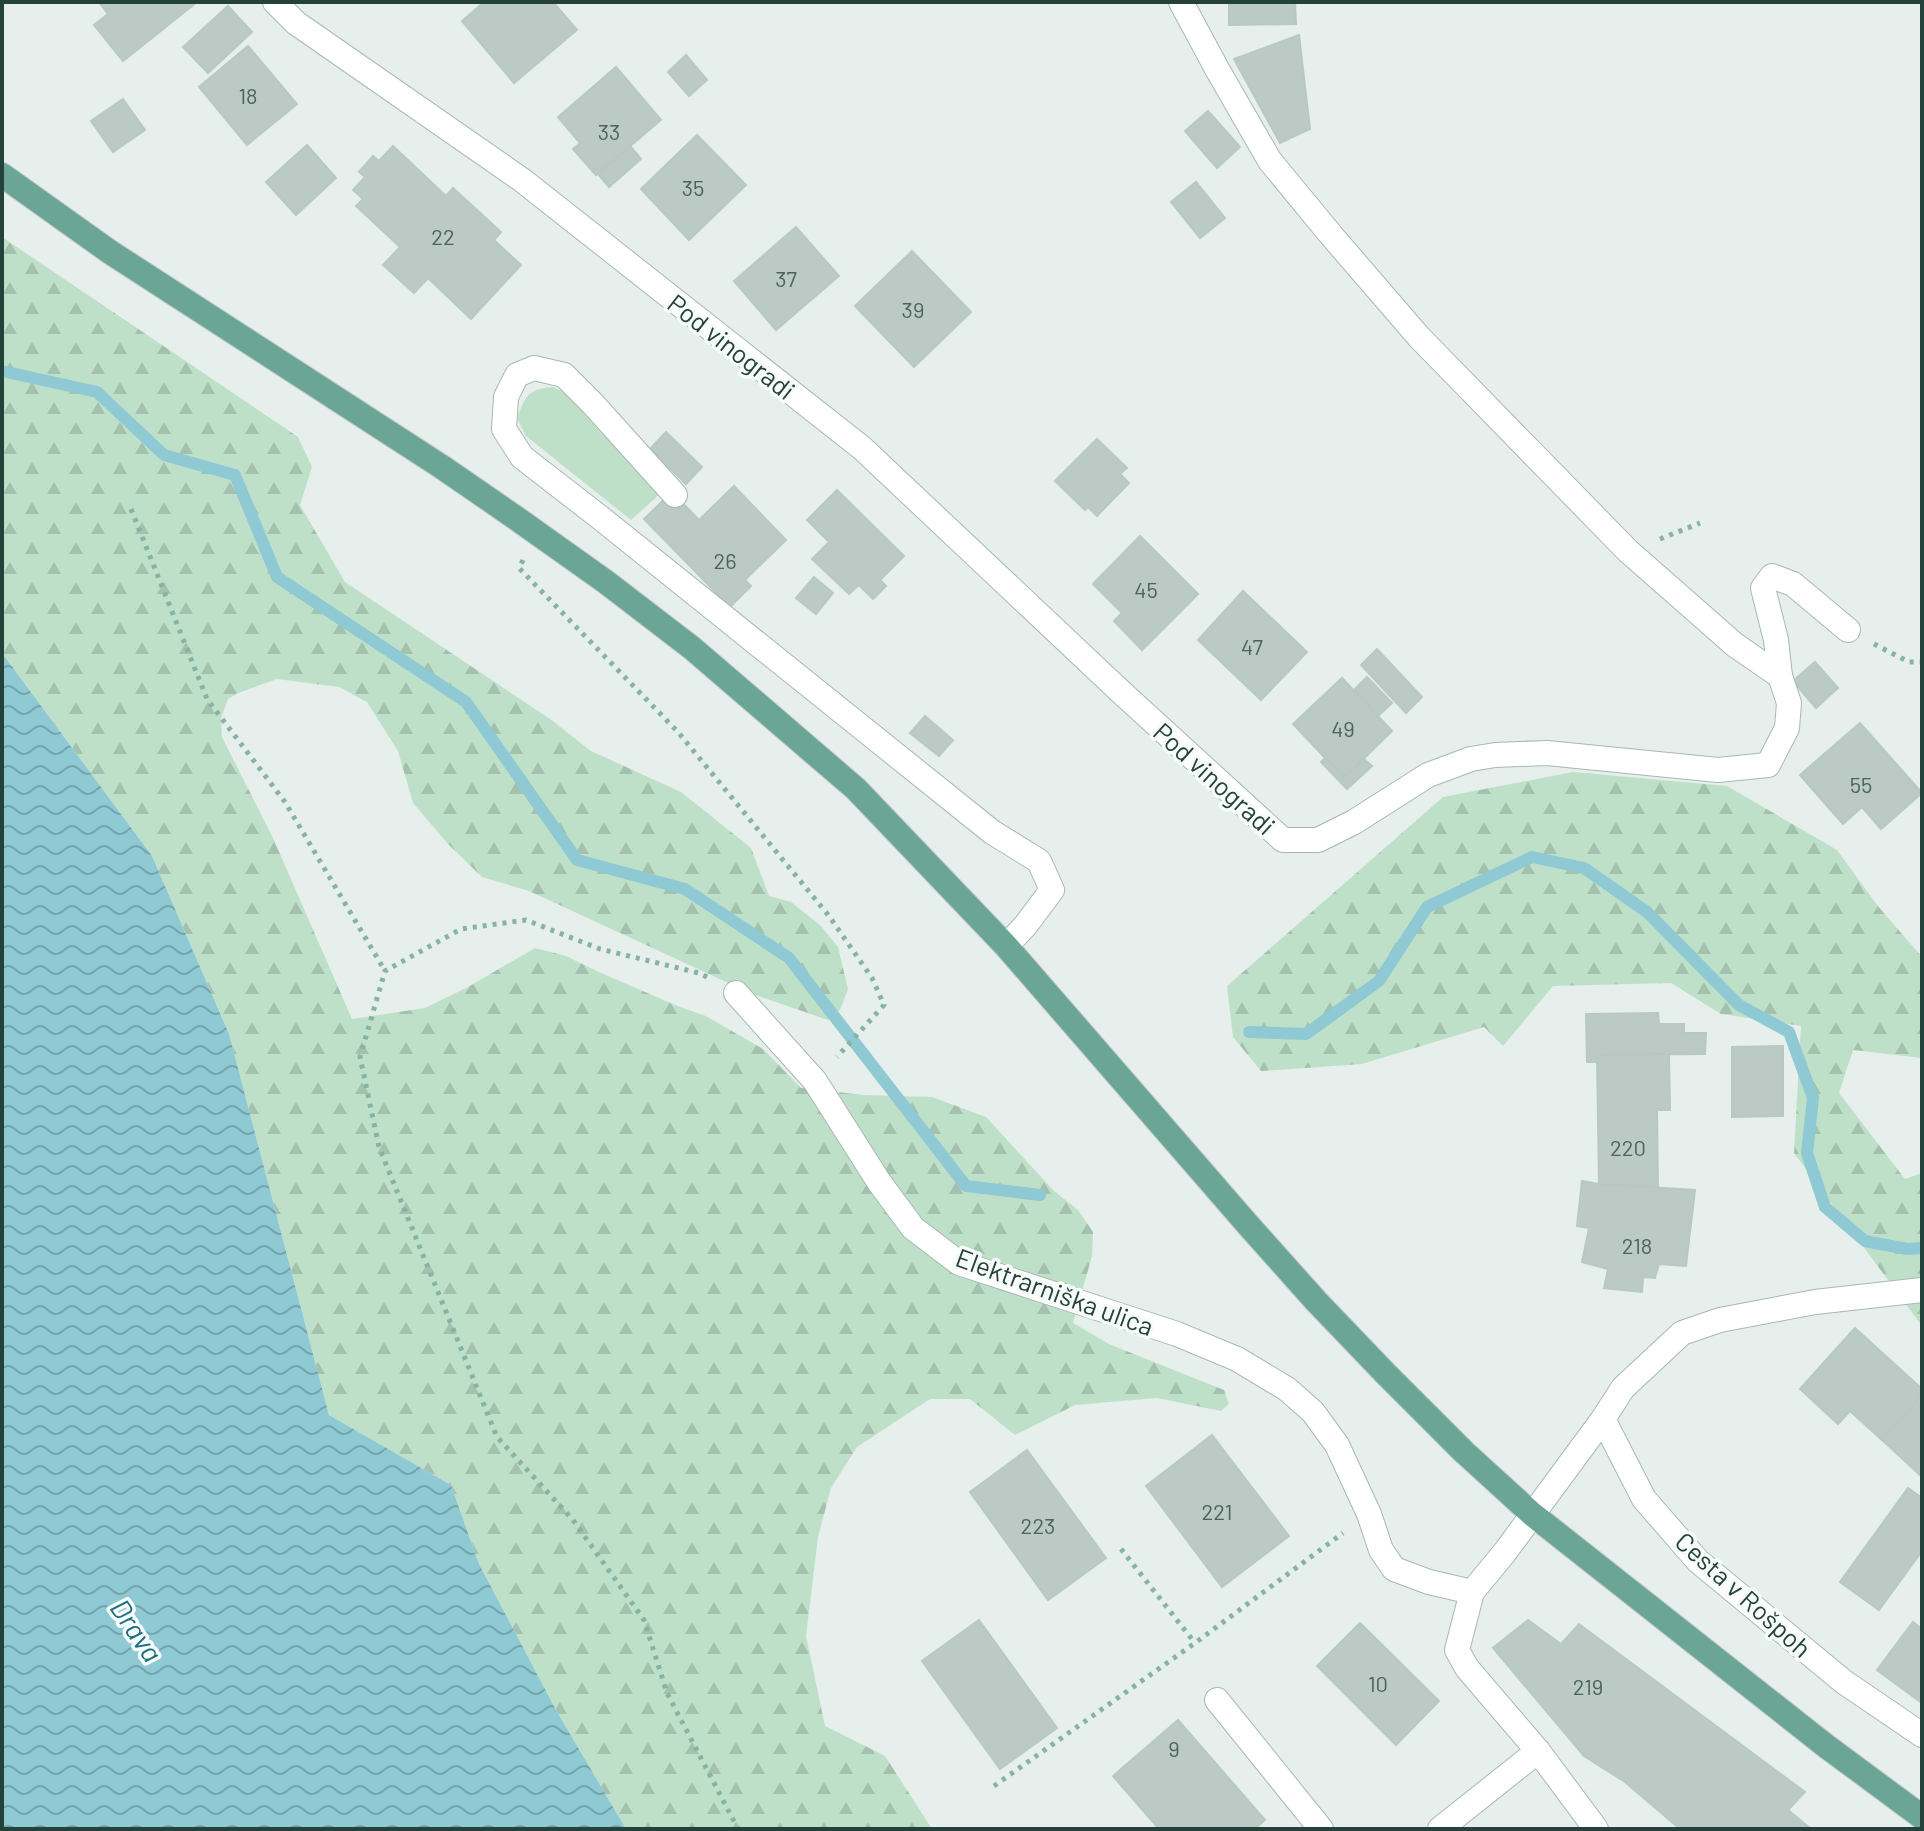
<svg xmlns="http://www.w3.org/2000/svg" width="1924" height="1831" viewBox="0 0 1924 1831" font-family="Barlow,sans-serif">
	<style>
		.grass { fill: #bfe0c8 }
		.forest { fill: url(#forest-firs) }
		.water { fill: url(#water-waves) }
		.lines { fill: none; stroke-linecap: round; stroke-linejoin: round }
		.stream { stroke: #8ec9d4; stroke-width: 12 }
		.building { fill: #bbcac4; stroke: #b8c9c2; stroke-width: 2 }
		.minor-casing { stroke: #a8b8b2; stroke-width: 26 }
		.major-casing { stroke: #c2cac8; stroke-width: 26 }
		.path { stroke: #86b3a5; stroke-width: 5; stroke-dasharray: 4 6; stroke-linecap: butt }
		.minor { stroke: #fff; stroke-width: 24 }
		.major { stroke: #6aa596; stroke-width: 24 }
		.labels { text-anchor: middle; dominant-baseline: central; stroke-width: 7; stroke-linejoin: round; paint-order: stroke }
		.number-label { font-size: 22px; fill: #4a645c }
		.street-label { font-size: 26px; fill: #24423a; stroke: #f7fbf9 }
		.water-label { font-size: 28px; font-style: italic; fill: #1c6f80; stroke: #f7fbf9 }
	</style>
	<defs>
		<pattern id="forest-firs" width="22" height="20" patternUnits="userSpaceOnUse" patternTransform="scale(2)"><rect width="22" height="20" fill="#bfe0c8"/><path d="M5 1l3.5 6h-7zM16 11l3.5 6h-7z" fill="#a4c1ad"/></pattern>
		<pattern id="water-waves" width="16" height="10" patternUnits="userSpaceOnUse" patternTransform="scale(2)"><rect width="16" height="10" fill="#8ec9d4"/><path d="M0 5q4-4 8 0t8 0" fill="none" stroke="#74a5ad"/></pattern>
	</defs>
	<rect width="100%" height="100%" fill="#e6efeb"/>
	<path class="grass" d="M 553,387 L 566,393 L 602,434 L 626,453 L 662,492 L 631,520 L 526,436 L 517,418 C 526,396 527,389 553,387 Z"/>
	<g class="forest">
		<path d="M 2,237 L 298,437 L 312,467 L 300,505 L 345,582 L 550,719 L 591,751 L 681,792 L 751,848 L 769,896 L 791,902 L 821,926 L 838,947 L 848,989 L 840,1010 L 828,1020 L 750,993 L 529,891 L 482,877 L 448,844 L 413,803 L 398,751 L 367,702 L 339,687 L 277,679 L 238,693 L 228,699 L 221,718 L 222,737 L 273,838 L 352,1019 L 425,1008 L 468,987 L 535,948 L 566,956 L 601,973 L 680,1007 L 706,1016 L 763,1049 L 801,1088 L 864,1095 L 932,1097 L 986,1117 L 1054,1191 L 1078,1210 L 1093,1232 L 1092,1256 L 1073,1323 L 1109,1344 L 1224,1390 L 1229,1404 L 1221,1411 L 1157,1398 L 1075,1405 L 1015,1435 L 970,1399 L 930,1399 L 857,1447 L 831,1488 L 818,1537 L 806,1636 L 825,1726 L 885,1756 L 932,1829 L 626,1829 L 556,1710 L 479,1564 L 451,1485 L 329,1415 L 229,1034 L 152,856 L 2,653 Z"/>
		<path d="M 1573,772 L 1727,786 L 1837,850 L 1877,905 L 1922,957 L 1922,1058 L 1853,1050 L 1839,1093 L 1905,1179 L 1922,1173 L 1922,1326 L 1794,1153 L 1801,1026 L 1721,1014 L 1671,983 L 1553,986 L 1503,1046 L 1484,1027 L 1362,1064 L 1261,1071 L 1233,1037 L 1227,986 L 1443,797 Z"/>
	</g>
	<path class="water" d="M 2,653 L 152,856 L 229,1034 L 329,1415 L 451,1485 L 479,1564 L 556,1710 L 626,1829 L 2,1829 Z"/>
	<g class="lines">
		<g class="stream">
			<path d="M 2,371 L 97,392 L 164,455 L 235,475 L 277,577 L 466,702 L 577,860 L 685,889 L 789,958 L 966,1186 L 1040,1195"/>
			<path d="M 1249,1032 L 1306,1034 L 1379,981 L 1427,907 L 1532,857 L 1584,868 L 1647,912 L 1739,1005 L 1789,1032 L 1813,1098 L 1807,1153 L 1825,1207 L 1865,1241 L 1907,1249 L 1922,1248"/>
		</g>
	</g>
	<g class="building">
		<path d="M 99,2 L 197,2 L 123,61 L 94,25 L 108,14 Z"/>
		<path d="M 484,2 L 553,2 L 577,30 L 514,83 L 462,21 Z"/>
		<path d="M 1229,2 L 1295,2 L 1296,24 L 1229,25 Z"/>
		<path d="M 228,6 L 252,32 L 208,73 L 183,47 Z"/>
		<path d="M 1299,35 L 1310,129 L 1280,143 L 1234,59 Z"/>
		<path d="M 248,46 L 297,104 L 247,145 L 199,87 Z"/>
		<path d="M 686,55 L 707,80 L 689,96 L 668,72 Z"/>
		<path d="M 616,67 L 661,120 L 596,175 L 573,149 L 580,143 L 558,117 Z"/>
		<path d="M 123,99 L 145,130 L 113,152 L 91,121 Z"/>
		<path d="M 1208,111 L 1240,147 L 1217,168 L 1185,131 Z"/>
		<path d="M 697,135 L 746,185 L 689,240 L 641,189 Z"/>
		<path d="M 307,145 L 336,178 L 296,215 L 266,182 Z"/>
		<path d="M 393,146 L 446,196 L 453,188 L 501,232 L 494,240 L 521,265 L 471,319 L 428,278 L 414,293 L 383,265 L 400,247 L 356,206 L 363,199 L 353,190 L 365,177 L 359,172 L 373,156 L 379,161 Z"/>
		<path d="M 630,146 L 641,159 L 609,187 L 598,174 Z"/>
		<path d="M 1196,182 L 1225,218 L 1200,238 L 1171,202 Z"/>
		<path d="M 796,227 L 839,276 L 776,330 L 734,281 Z"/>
		<path d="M 912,251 L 971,312 L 914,367 L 855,306 Z"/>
		<path d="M 666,432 L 702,467 L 686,484 L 650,449 Z"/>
		<path d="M 1097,439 L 1127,468 L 1120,474 L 1129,483 L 1097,516 L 1088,507 L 1085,510 L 1055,481 Z"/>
		<path d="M 734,486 L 786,540 L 745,580 L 751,586 L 730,607 L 644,519 L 672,492 L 699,520 Z"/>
		<path d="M 837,490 L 904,556 L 880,580 L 886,586 L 873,599 L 859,585 L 849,594 L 812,559 L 829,542 L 807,520 Z"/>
		<path d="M 1140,536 L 1198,594 L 1142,650 L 1114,621 L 1122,613 L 1093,584 Z"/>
		<path d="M 814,577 L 833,593 L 816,614 L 796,598 Z"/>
		<path d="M 1243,591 L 1307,652 L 1261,700 L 1198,640 Z"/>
		<path d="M 1377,649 L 1422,697 L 1406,713 L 1361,665 Z"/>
		<path d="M 1815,662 L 1838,688 L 1816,708 L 1793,681 Z"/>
		<path d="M 1367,677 L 1392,703 L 1378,716 L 1354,690 Z"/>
		<path d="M 1342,678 L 1392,731 L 1344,778 L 1293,724 Z"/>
		<path d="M 925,716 L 953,740 L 939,756 L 910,733 Z"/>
		<path d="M 1860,723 L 1922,793 L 1881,829 L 1862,807 L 1843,824 L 1800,775 Z"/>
		<path d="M 1326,757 L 1344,778 L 1364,759 L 1372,766 L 1347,789 L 1321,762 Z"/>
		<path d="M 1658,1013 L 1659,1024 L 1684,1024 L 1684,1033 L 1706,1033 L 1705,1054 L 1597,1055 L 1598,1062 L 1587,1062 L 1586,1014 Z"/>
		<path d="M 1783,1046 L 1783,1116 L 1732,1117 L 1732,1047 Z"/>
		<path d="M 1669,1054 L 1670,1110 L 1657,1110 L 1658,1187 L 1599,1184 L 1597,1055 Z"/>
		<path d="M 1582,1181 L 1599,1184 L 1695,1190 L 1686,1266 L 1659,1264 L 1655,1278 L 1643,1277 L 1642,1292 L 1604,1288 L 1608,1269 L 1582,1262 L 1589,1228 L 1577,1226 Z"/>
		<path d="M 1855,1328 L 1922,1389 L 1922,1396 L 1881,1439 L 1850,1411 L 1838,1424 L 1800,1389 Z"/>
		<path d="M 1922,1396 L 1922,1477 L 1881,1439 Z"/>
		<path d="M 1212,1435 L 1289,1536 L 1222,1587 L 1146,1486 Z"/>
		<path d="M 1027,1450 L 1106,1558 L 1048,1600 L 970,1492 Z"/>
		<path d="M 1908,1488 L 1922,1498 L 1922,1551 L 1879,1610 L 1840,1582 Z"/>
		<path d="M 979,1620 L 1057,1728 L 1000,1769 L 922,1661 Z"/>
		<path d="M 1528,1620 L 1561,1644 L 1579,1624 L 1805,1792 L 1788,1810 L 1811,1829 L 1680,1829 L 1625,1782 L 1584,1756 L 1493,1648 Z"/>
		<path d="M 1913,1622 L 1922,1629 L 1922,1703 L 1877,1670 Z"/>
		<path d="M 1360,1623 L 1439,1701 L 1396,1745 L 1317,1666 Z"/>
		<path d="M 1178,1720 L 1265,1820 L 1255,1829 L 1159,1829 L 1113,1776 Z"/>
	</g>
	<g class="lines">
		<defs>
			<g id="minor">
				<path d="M 275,2 L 296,23 L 522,180 L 862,448 L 1121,692 L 1283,840 L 1318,840 L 1354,822 L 1428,775 L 1471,759 L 1495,755 L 1547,753 L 1718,770 L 1768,765 L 1787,728 L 1789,703 L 1780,676 L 1776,640 L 1763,588 L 1772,576 L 1793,584 L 1848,630"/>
				<path d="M 1181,2 L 1217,69 L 1270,161 L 1331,235 L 1419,337 L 1628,551 L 1735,645 L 1780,676"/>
				<path d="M 675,495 L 593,404 L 564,375 L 534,368 L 517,375 L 506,397 L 504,429 L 522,457 L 602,519 L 992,832 L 1039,861 L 1052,890 L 1025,926 L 1006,946"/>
				<path d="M 736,993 L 815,1081 L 879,1182 L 913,1228 L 959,1263 L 1177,1334 L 1237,1359 L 1287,1389 L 1313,1412 L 1337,1445 L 1369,1514 L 1381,1550 L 1394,1569 L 1429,1582 L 1472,1592"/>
				<path d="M 1603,1419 L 1623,1388 L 1682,1333 L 1720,1320 L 1815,1302 L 1922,1290"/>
				<path d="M 1217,1700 L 1321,1829"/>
				<path d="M 1440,1829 L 1538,1751"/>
				<path d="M 1596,1829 L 1538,1751 L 1467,1668 L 1457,1650 L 1472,1592 L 1505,1552 L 1603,1419 L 1644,1499 L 1698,1561 L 1844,1682 L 1922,1735"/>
			</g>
			<path id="major" d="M 2,175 L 110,252 L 442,467 L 516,518 L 606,582 L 692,648 L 856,789 L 1006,946 L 1249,1226 L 1316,1301 L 1385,1373 L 1464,1452 L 1532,1514 L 1826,1746 L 1922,1817"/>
		</defs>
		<use href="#minor" class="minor-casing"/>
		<use href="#major" class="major-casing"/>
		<g class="path">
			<path d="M 131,509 L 207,699 L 285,802 L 385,971"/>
			<path d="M 1660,539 L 1700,523"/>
			<path d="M 523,560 L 519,568 L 678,732 L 829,916 L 872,978 L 884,1005 L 837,1057"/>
			<path d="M 1874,644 L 1909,662 L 1922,662"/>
			<path d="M 707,977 L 699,973 L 600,949 L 526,920 L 461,929 L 385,971 L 360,1057 L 379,1147 L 497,1437 L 573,1520 L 644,1620 L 667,1693 L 738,1829"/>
			<path d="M 1121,1549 L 1195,1643"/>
			<path d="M 994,1786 L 1195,1643 L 1343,1533"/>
		</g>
		<use href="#minor" class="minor"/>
		<use href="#major" class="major"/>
	</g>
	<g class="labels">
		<g class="number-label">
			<text x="248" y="95">18</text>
			<text x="609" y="131">33</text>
			<text x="693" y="187">35</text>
			<text x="443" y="236">22</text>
			<text x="786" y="278">37</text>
			<text x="913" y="309">39</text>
			<text x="725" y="560">26</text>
			<text x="1146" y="589">45</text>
			<text x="1252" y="646">47</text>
			<text x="1343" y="728">49</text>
			<text x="1861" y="784">55</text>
			<text x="1628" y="1147">220</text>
			<text x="1637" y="1245">218</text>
			<text x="1217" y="1511">221</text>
			<text x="1038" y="1525">223</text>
			<text x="1378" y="1683">10</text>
			<text x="1588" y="1686">219</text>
			<text x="1174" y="1748">9</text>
		</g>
		<g class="street-label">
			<text transform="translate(732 346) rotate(38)">Pod vinogradi</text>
			<text transform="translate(1215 778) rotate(42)">Pod vinogradi</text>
			<text transform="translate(1055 1291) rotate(20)">Elektrarniška ulica</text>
			<text transform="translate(1744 1594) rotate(42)">Cesta v Rošpoh</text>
		</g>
		<g class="water-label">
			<text transform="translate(137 1630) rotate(56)">Drava</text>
		</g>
	</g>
	<rect width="1924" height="1831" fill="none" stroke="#24423a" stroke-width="8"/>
</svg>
